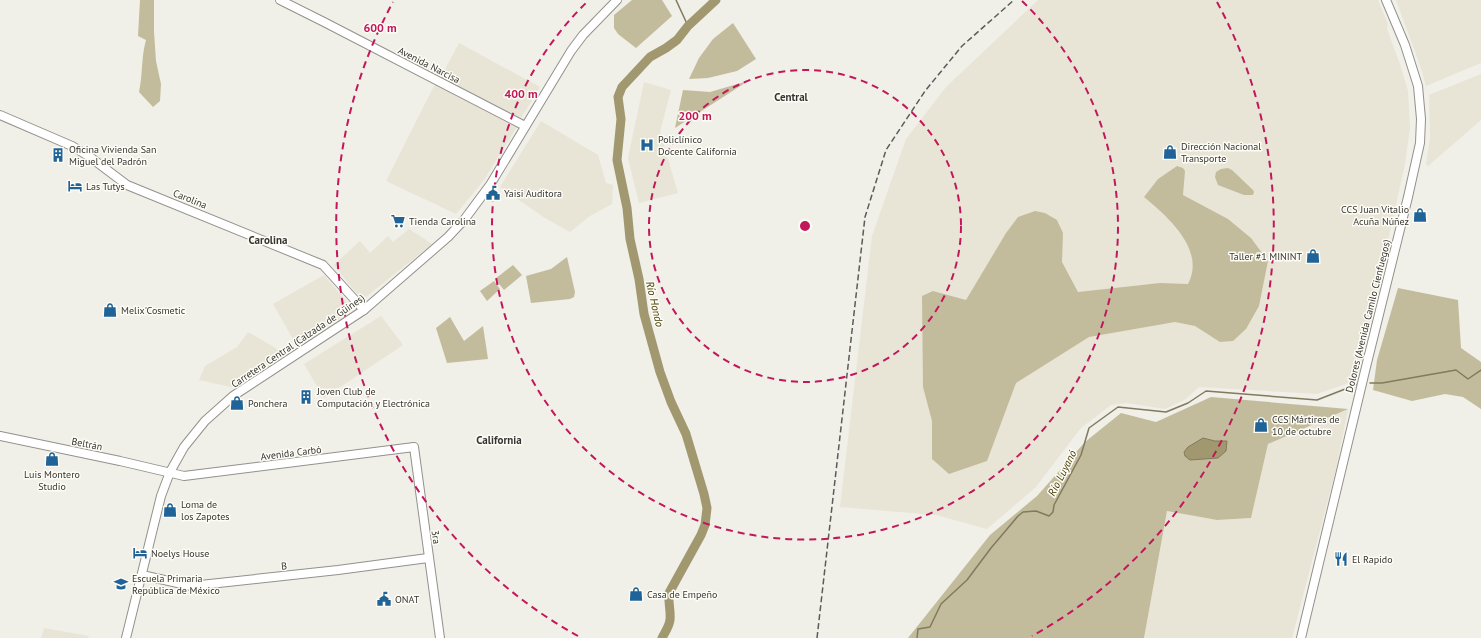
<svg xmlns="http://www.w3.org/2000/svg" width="1481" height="638" viewBox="0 0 1481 638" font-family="'PT Sans',sans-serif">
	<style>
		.built { fill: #e8e5d7 }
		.green { fill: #c3bc9c }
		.water { fill: #a1986f; stroke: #817a5d }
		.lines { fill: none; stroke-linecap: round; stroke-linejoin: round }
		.stream { stroke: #817a5d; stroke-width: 1.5 }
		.river { stroke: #a1986f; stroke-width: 9 }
		.secondary-casing { stroke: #92918b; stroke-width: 10 }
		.primary-casing { stroke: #92918b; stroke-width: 10 }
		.secondary { stroke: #fff; stroke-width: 8 }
		.primary { stroke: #fff; stroke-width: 8 }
		.rail { stroke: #5c5b58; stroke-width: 1.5; stroke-dasharray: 6 3; stroke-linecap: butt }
		.ring { fill: none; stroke: #c2185b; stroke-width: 2; stroke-dasharray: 7 5 }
		.labels { text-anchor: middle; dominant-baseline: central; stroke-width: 3; stroke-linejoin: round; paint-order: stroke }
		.street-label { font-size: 10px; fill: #363533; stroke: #fdfcf5 }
		.poi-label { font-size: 10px; fill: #363533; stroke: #fdfcf5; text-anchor: start }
		.neighbourhood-label { font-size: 11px; font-weight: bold; fill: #363533; stroke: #fdfcf5 }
		.water-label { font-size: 11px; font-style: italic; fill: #463a03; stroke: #fdfcf5 }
		.centre { fill: #c2185b; stroke: #fdfcf5; stroke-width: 2 }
		.ring-label { font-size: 12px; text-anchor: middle; font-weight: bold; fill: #c2185b; stroke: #fdfcf5; stroke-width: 3; stroke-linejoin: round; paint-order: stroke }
	</style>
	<rect width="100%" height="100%" fill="#f0efe8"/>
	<g class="built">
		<path d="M 1038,0 L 1378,0 L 1388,24 L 1387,29 L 1400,64 L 1408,91 L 1410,128 L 1405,164 L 1357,380 L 1317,394 L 1199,387 L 1186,399 L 1165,409 L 1126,403 L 1111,405 L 1081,428 L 1035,488 L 987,529 L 936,515 L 840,507 L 872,236 L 906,139 L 946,87 Z"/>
		<path d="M 1396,0 L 1481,0 L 1481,63 L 1426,86 L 1420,65 Z"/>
		<path d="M 459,43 L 540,87 L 521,118 L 441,77 Z"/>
		<path d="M 1481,74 L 1481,120 L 1428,166 L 1426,164 L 1430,139 L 1429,95 Z"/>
		<path d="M 644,82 L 671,90 L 660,132 L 678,193 L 639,203 L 628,158 Z"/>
		<path d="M 435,84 L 517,127 L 484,180 L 456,214 L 386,181 Z"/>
		<path d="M 541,121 L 598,155 L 606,183 L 613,185 L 612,204 L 590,216 L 570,232 L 545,218 L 500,187 Z"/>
		<path d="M 409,229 L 432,244 L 362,300 L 334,265 L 360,241 L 370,253 L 388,236 L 393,242 Z"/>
		<path d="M 324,275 L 353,310 L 297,346 L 273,304 Z"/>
		<path d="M 381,316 L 403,345 L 324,398 L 304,364 Z"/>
		<path d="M 248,332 L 274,347 L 280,352 L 282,356 L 231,387 L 199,380 L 205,366 L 237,347 Z"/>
		<path d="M 1348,409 L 1336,469 L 1292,638 L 1144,638 L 1167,511 L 1217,520 L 1251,518 L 1268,444 Z"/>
		<path d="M 44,628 L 89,636 L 88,638 L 41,638 Z"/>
	</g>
	<g class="green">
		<path d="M 140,0 L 154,0 L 154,32 L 156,61 L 161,84 L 160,101 L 153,107 L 139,92 C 143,74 141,57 146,40 L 138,36 Z"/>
		<path d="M 632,0 L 662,0 L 672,16 L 636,48 L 618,34 L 614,28 L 614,15 Z"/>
		<path d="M 733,23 L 756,59 L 737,71 L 708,78 L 689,79 L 699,58 L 713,39 Z"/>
		<path d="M 748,81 L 675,128 L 683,90 L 710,92 Z"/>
		<path d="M 1177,166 L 1183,168 L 1185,171 L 1183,195 L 1228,219 L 1251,238 L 1268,261 L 1259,306 L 1246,329 L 1233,341 L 1220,342 L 1195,326 L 1175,322 L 1089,337 L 1016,383 L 987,461 L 949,474 L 932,459 L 932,421 L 923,387 L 922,296 L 933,291 L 966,300 L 1006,233 L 1018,217 L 1035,211 L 1045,213 L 1057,220 L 1063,233 L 1062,262 L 1078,292 L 1160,283 L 1188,284 C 1206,250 1168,217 1144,197 L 1158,179 Z"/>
		<path d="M 1228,168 L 1232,170 L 1253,190 L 1254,192 L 1253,195 L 1244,195 L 1218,185 L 1215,177 L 1216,172 L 1221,169 Z"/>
		<path d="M 567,257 L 575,292 L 574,297 L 570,299 L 531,303 L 526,276 L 551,269 Z"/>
		<path d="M 513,265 L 522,275 L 504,290 L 495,279 Z"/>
		<path d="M 494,281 L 500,289 L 487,301 L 480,291 Z"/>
		<path d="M 1398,288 L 1458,300 L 1461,348 L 1481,362 L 1481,409 L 1463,397 L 1445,394 L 1412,401 L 1373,390 L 1377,360 Z"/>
		<path d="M 450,317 L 464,341 L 483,326 L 488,359 L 447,363 L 436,328 Z"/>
		<path d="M 1211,397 L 1348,409 L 1268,444 L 1251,518 L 1217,520 L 1167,511 L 1144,638 L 908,638 L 990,535 L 1037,496 L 1085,442 L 1121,413 L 1156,422 Z"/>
	</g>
	<path class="water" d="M 1203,438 L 1215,441 L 1227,441 L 1226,451 L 1218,458 L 1190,460 L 1185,456 L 1184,452 L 1188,447 Z"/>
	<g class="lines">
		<g class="stream">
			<path d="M 676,0 L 688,26"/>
			<path d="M 1370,383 L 1382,383 L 1456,370 L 1468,379 L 1481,370"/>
			<path d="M 917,638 L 918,629 L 930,627 L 941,604 L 967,580 L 991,548 L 1018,516 L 1023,512 L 1036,511 L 1049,516 L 1053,512 L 1054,505 L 1081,455 L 1089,428 L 1118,407 L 1166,412 L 1188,403 L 1206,391 L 1317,400 L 1358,384"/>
		</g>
		<path class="river" d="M 662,638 C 665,632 669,627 670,620 C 671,611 668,602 669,593 L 701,535 L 705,525 L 707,508 L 704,494 L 686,434 L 671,402 L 660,372 L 644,314 L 639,279 L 630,239 L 627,208 L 617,160 L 621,119 L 618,97 L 622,87 L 650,57 L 666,48 L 677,40 L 688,26 L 716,0"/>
		<defs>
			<g id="secondary">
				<path d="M 280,0 L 324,22 L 525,126"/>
				<path d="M 0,115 L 72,146 L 90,157 L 127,185 L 323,265 L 364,310"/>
				<path d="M 0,436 L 120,461 L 184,476 L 414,447 L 440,638"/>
				<path d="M 142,575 L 191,586 L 338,570 L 428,558"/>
				<path d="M 1301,638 L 1365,371 L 1408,197 L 1420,143 L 1421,119 L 1418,86 L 1405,45 L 1386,0"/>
			</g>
			<path id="primary" d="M 126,638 L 161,496 L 170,472 L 184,447 L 205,421 L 233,396 L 364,310 L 448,237 L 464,220 L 490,185 L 571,51 L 583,35 L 617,0"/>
		</defs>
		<use href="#secondary" class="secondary-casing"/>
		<use href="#primary" class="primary-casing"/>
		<use href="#secondary" class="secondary"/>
		<use href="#primary" class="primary"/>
		<path class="rail" d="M 817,638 L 865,217 L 886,150 L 925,91 L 962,46 L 1014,0"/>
	</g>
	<g class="ring">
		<circle cx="805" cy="226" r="156"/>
		<path d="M1022 1A313 313 0 1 1 588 1"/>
		<path d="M578 636A469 469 0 0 1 393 2M1217 2A469 469 0 0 1 1032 636"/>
	</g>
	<defs>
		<symbol id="hospital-bare" viewBox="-9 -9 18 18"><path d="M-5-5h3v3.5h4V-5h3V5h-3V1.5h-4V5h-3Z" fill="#1f6398" stroke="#fdfcf5" stroke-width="2.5" paint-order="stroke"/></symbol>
		<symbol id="shop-bare" viewBox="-9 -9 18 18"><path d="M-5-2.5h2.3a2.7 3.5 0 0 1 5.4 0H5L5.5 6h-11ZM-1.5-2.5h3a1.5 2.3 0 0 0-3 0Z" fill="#1f6398" stroke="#fdfcf5" stroke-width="2.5" paint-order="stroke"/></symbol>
		<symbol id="building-bare" viewBox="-9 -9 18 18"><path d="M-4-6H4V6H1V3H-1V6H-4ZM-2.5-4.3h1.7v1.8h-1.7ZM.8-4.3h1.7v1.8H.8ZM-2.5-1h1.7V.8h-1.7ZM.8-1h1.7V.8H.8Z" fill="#1f6398" stroke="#fdfcf5" stroke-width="2.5" paint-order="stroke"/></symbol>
		<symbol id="hotel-bare" viewBox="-9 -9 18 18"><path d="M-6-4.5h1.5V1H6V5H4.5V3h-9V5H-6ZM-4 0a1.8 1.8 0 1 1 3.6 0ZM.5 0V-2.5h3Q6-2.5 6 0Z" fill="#1f6398" stroke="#fdfcf5" stroke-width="2.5" paint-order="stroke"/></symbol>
		<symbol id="civic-bare" viewBox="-9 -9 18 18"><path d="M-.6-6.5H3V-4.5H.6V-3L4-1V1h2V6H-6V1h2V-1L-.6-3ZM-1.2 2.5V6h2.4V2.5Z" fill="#1f6398" stroke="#fdfcf5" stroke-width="2.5" paint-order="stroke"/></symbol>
		<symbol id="supermarket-bare" viewBox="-9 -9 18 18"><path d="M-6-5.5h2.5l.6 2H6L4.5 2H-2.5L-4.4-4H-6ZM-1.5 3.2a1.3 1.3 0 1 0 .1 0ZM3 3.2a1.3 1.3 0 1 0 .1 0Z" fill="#1f6398" stroke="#fdfcf5" stroke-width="2.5" paint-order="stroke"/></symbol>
		<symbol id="restaurant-bare" viewBox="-9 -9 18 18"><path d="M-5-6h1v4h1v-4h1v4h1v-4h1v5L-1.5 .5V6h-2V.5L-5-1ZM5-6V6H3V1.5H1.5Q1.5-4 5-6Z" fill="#1f6398" stroke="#fdfcf5" stroke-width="2.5" paint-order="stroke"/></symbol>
		<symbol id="school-bare" viewBox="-9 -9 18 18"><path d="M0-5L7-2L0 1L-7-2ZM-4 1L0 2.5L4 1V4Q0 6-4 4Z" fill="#1f6398" stroke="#fdfcf5" stroke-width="2.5" paint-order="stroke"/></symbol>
	</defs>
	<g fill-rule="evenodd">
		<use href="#hospital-bare" x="637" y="135" width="20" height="20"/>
		<use href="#shop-bare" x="1160" y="142" width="20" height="20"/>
		<use href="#building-bare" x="48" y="145" width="20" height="20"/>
		<use href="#hotel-bare" x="65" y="176" width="20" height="20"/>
		<use href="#civic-bare" x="483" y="183" width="20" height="20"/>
		<use href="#shop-bare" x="1410" y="205" width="20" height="20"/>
		<use href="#supermarket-bare" x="388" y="211" width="20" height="20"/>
		<use href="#shop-bare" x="1303" y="246" width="20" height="20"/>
		<use href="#shop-bare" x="100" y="300" width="20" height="20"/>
		<use href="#building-bare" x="296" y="387" width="20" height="20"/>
		<use href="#shop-bare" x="227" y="393" width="20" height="20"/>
		<use href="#shop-bare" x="1251" y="415" width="20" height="20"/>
		<use href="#shop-bare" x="42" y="449" width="20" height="20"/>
		<use href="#shop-bare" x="160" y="500" width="20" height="20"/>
		<use href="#hotel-bare" x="130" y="543" width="20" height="20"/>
		<use href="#restaurant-bare" x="1331" y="549" width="20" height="20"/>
		<use href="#school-bare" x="111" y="574" width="20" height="20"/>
		<use href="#shop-bare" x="626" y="584" width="20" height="20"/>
		<use href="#civic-bare" x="374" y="589" width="20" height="20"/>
	</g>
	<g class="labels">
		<g class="street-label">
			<text transform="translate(429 65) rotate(27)">Avenida Narcisa</text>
			<text transform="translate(190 199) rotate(22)">Carolina</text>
			<text transform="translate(1368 316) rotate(-76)">Dolores (Avenida Camilo Cienfuegos)</text>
			<text transform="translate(298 341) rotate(-34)">Carretera Central (Calzada de Güines)</text>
			<text transform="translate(87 444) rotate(11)">Beltrán</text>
			<text transform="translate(291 453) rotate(-7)">Avenida Carbó</text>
			<text transform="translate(436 537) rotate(82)">3ra</text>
			<text transform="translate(284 566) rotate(-6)">B</text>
		</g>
		<g class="poi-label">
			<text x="658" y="139">Policlínico<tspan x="658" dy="12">Docente California</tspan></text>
			<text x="1181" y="146">Dirección Nacional<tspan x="1181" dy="12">Transporte</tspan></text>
			<text x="69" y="149">Oficina Vivienda San<tspan x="69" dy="12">Miguel del Padrón</tspan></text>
			<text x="86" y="186">Las Tutys</text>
			<text x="504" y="193">Yaisi Auditora</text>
			<text x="1409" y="209" text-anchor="end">CCS Juan Vitalio<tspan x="1409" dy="12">Acuña Núñez</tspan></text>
			<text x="409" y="221">Tienda Carolina</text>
			<text x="1302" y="256" text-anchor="end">Taller #1 MININT</text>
			<text x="121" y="310">Melix'Cosmetic</text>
			<text x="317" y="391">Joven Club de<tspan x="317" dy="12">Computación y Electrónica</tspan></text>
			<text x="248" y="403">Ponchera</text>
			<text x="1272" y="419">CCS Mártires de<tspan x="1272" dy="12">10 de octubre</tspan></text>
			<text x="52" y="474" text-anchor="middle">Luis Montero<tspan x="52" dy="12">Studio</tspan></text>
			<text x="181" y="504">Loma de<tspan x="181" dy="12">los Zapotes</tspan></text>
			<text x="151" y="553">Noelys House</text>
			<text x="1352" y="559">El Rapido</text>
			<text x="132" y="578">Escuela Primaria<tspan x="132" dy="12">República de México</tspan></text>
			<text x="647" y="594">Casa de Empeño</text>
			<text x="395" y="599">ONAT</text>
		</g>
		<g class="neighbourhood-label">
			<text x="791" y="97">Central</text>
			<text x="268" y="240">Carolina</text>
			<text x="499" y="440">California</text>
		</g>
		<g class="water-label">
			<text transform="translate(655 304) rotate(77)">Río Hondo</text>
			<text transform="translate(1062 473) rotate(-63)">Río Luyanó</text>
		</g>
	</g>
	<circle cx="805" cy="226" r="6" class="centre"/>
	<g class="ring-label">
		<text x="380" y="32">600 m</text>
		<text x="521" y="98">400 m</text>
		<text x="695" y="120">200 m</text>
	</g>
</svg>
